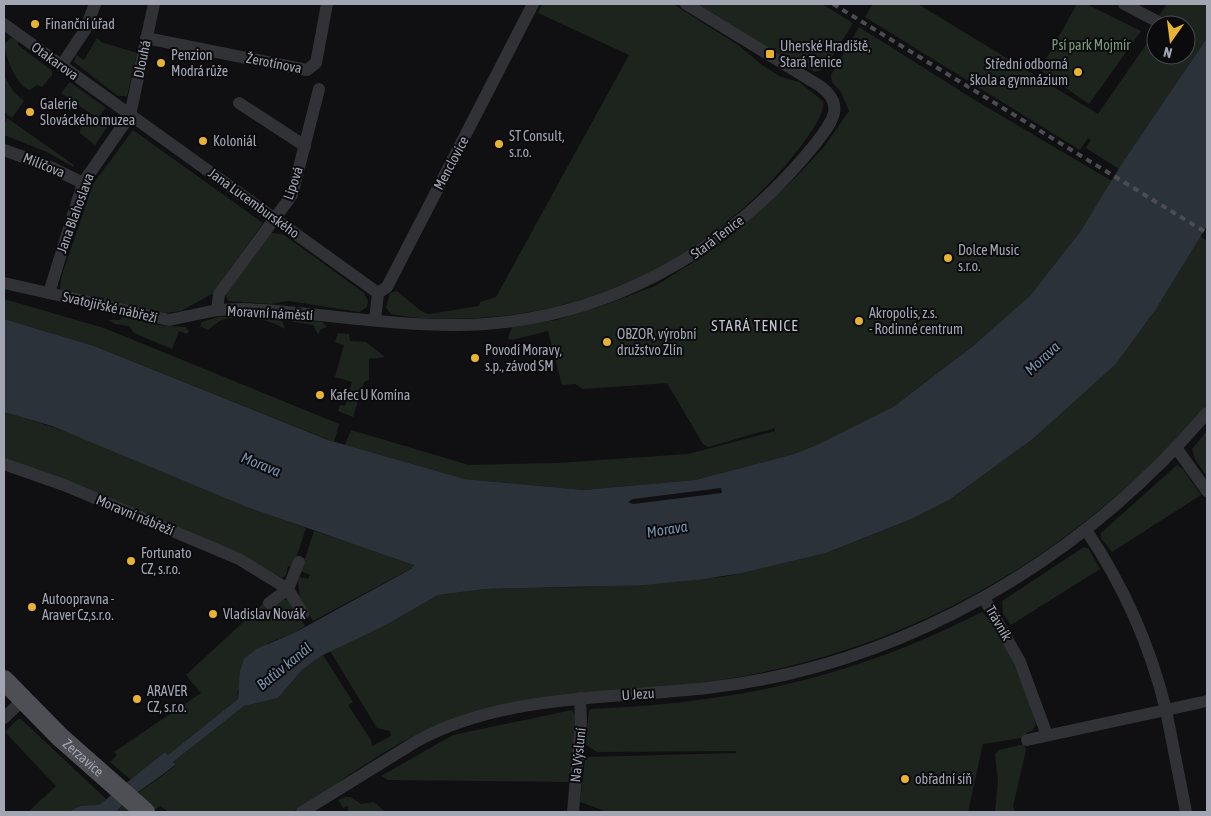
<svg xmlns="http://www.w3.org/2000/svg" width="1211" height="816" viewBox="0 0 1211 816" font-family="'Asap Condensed',sans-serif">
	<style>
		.green { fill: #1d241e }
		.water { fill: #2b3239 }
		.pier { fill: #101012 }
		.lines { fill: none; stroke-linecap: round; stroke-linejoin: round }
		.street { stroke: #313236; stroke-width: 12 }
		.primary { stroke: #4e4f55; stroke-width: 20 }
		.rail { stroke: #4b4c51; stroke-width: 4; stroke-dasharray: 6 5; stroke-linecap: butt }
		.poi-dot { fill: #e8b232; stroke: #0b0b0d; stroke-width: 2 }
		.labels { text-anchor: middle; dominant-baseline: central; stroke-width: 4; stroke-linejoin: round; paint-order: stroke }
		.poi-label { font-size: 14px; fill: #a2a6b2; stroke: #0b0b0d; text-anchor: start }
		.park-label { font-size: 14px; fill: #7a9c7d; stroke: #0b0b0d }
		.street-label { font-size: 14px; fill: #a2a6b2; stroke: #0b0b0d }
		.neighbourhood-label { font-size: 15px; letter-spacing: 1px; fill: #c3c5ce; stroke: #0b0b0d }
		.water-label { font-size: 15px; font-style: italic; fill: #7a92ac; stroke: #0b0b0d }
	</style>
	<rect width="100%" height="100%" fill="#101012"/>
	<g class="green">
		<path d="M 542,4 L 673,4 L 738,45 L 762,65 L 781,77 L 799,82 L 823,101 C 827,114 801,146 793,156 C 716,252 601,311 478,318 C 450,319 420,320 391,314 L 386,308 L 390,293 L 397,291 L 421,311 L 429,314 L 479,306 L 480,302 L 496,297 L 629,55 L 538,13 Z"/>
		<path d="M 696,4 L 822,4 L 853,23 L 825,68 L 815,72 L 745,36 Z"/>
		<path d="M 873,4 L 918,4 L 1098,114 L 1156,30 L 1156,55 L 1186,55 L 1186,25 L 1156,25 L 1156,28 L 1152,26 L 1167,4 L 1207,4 L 1207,38 L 1119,169 L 1086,148 L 1091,140 L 1088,138 L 1080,150 L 865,17 Z"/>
		<path d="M 1077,4 L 1086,4 L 1141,31 L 1089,104 L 1040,70 Z"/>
		<path d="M 859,27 L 978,102 L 1112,181 L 1080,232 L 1031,296 L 973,346 L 893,407 L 819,444 L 794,454 L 695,480 L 583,490 L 465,479 L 345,445 L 351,430 L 469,465 L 557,463 L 688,454 L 775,431 L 775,428 L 708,447 L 703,444 L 667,383 L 583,389 L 575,384 L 562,385 L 548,331 L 512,340 L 508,339 L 512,327 L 556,320 L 602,306 L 655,286 L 692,263 L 726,240 L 795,178 L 824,147 L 849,111 L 841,92 L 832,82 L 831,75 Z"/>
		<path d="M 12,37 L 18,40 L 18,45 L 52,71 L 52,75 L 42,87 L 37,85 L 30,90 C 18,88 3,54 5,43 Z"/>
		<path d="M 97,38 L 101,42 L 137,53 L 127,96 L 118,96 L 74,62 L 76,55 L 84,60 Z"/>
		<path d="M 4,76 L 13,91 L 24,101 L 12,118 L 4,112 Z"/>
		<path d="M 70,82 L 106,108 L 98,117 L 105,115 L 111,121 L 95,145 L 80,133 L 81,122 L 97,118 L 61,93 Z"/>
		<path d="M 7,118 L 74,165 L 73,167 L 47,152 L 4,135 L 4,124 Z"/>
		<path d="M 133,130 L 263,223 L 212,294 L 181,311 L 165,313 L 60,290 L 61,278 L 93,184 Z"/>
		<path d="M 272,233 L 282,234 L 287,237 L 364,293 L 368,301 L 367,307 L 359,312 L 289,301 L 270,304 L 228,301 L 225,292 L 266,236 Z"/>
		<path d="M 1200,236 L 1207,241 L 1207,405 C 1179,441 1144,473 1109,502 C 996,598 860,660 713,681 C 632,693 553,690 472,713 C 427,725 388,749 349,775 C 337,783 302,810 291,812 C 280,814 267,812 256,812 C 227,812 198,812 169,812 L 160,806 L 152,812 L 116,812 C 131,795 157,781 175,766 L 173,762 L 244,706 L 278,698 L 302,670 L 323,655 L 353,702 L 348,705 L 371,740 L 372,746 L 391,736 L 390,731 L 377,728 L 330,651 L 386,625 L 438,595 L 485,589 L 584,587 L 723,577 L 826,553 L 909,520 L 949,500 L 1034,438 L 1116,364 L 1156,309 Z"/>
		<path d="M 4,299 L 104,328 L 339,424 L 334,442 L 94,346 L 4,319 Z"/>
		<path d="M 249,316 L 322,322 L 327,327 L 321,329 L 318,334 L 313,325 L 282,320 L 285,329 C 269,319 245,315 226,319 C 219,320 213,326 208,330 L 200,326 L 202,322 L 218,317 Z"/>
		<path d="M 122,317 L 158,325 L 185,327 L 189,331 L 187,334 L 179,331 L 172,349 L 134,333 L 129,326 L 115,324 L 108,320 L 120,320 Z"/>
		<path d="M 338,333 L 349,334 L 350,341 L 366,342 L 385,357 L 369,359 L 369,380 L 364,382 L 353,417 L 338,411 L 340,405 L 345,406 L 352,382 L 335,377 L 344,345 L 335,342 Z"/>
		<path d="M 4,412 C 108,441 204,491 306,528 L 293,567 L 288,566 L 286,575 L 282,578 L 235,552 L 4,460 Z"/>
		<path d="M 1207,431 L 1207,473 L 1205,474 L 1195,459 L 1192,449 Z"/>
		<path d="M 1177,465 L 1183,469 L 1201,495 L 1112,552 L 1101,538 L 1101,533 Z"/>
		<path d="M 314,531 L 411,562 L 414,567 L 313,621 L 300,600 L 298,580 L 300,577 L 308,579 L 310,575 L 301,571 Z"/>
		<path d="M 1084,547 L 1089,549 L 1100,569 L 1011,625 L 1003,614 L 1002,601 Z"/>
		<path d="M 289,599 L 305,626 L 294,633 L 268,643 L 237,692 L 238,699 L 168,755 L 165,752 L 131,780 L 110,762 L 117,755 L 114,752 L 201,693 L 186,675 L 265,602 Z"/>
		<path d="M 982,612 C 999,626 1035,703 1036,725 L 1032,731 L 1026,733 L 1027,737 L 983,744 L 968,812 L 608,812 L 580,802 L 585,760 L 589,757 L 736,753 L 736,751 L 597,752 L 585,744 L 589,711 L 591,709 C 738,702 849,679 982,612 Z"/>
		<path d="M 572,710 L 577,719 L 569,782 L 388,780 L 381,776 L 453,735 Z"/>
		<path d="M 18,719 L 21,719 L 106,799 L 97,807 L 80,806 L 68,812 L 28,812 L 56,786 L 5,732 Z"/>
		<path d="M 1024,744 L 1026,750 L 1013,806 L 1015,812 L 995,812 L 998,781 L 995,754 L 999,750 Z"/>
		<path d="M 346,797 L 351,797 L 361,804 L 374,802 L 385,812 L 348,812 L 348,806 L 343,808 L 338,800 Z"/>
	</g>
	<path class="water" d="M 1207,38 L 1207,226 L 1156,309 L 1116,364 L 1034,438 L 949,500 L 909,520 L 826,553 L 742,573 L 704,579 L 644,585 L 485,589 L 438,595 L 386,625 L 323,655 L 302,670 L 278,698 L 244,706 L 173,762 L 175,765 C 156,781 132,793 116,812 L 68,812 L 80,806 L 99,805 L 165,752 L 168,755 L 238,699 L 240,671 L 244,659 L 256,649 L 294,633 L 411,569 L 414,565 L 247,507 L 52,426 L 4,412 L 4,319 L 94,346 L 328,440 L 465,479 L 583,490 L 695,480 L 794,454 L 819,444 L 893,407 L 973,346 L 1030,296 L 1080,232 L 1121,165 Z"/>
	<path class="pier" d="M 721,488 L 722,493 L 633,504 L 628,502 L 633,499 Z"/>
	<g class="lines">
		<g class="street">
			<path d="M 1124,4 L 1164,25"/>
			<path d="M 4,24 L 378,293"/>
			<path d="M 146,38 L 307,70 L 316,63 L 327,4"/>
			<path d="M 61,66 L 85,30 L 95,4"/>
			<path d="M 239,103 L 305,146"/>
			<path d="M 4,150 L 48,166 L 83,183"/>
			<path d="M 4,283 L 169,320 L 217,310 L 243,309 C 313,312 383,325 454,325 C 598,325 727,254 816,143 C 832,122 846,105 820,86 L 686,4"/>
			<path d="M 49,293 L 83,183 L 130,115 L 154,4"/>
			<path d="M 217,310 L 219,294 L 292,195 L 319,89"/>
			<path d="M 375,320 L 378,293 L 387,287 L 533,4"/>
			<path d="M 1177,449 L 1207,491"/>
			<path d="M 4,464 L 64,485 L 239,559 L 288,589 L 269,603"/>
			<path d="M 299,562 L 288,589 L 303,614"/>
			<path d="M 984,598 L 1020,662 L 1047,735"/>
			<path d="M 4,718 L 23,700"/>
			<path d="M 1027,740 L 1166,710 C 1150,645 1124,586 1086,530"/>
			<path d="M 302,812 L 417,741 C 504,694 610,699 707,688 C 902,666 1081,561 1207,413"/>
			<path d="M 573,812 L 581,722 L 580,698"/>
			<path d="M 1186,812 L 1166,710 L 1207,701"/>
		</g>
		<path class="primary" id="s1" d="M 4,680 L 60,737 L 145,812"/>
		<path class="rail" d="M 833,4 L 1207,233"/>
	</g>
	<g class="poi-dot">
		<circle cx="35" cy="24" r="5"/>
		<rect x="765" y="49" width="10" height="10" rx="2.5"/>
		<circle cx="161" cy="63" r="5"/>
		<circle cx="1078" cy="72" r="5"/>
		<circle cx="30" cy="112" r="5"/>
		<circle cx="203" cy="141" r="5"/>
		<circle cx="499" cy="144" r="5"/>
		<circle cx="948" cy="258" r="5"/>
		<circle cx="859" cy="321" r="5"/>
		<circle cx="607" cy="342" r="5"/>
		<circle cx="475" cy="358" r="5"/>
		<circle cx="320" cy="395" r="5"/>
		<circle cx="131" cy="561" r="5"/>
		<circle cx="32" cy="607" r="5"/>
		<circle cx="213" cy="614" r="5"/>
		<circle cx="137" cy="699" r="5"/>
		<circle cx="905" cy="779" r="5"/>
	</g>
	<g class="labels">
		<g class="poi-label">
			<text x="45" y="24">Finanční úřad</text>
			<text x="780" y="46">Uherské Hradiště,<tspan x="780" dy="16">Stará Tenice</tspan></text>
			<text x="171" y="55">Penzion<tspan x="171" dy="16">Modrá růže</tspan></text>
			<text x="1068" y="64" text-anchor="end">Střední odborná<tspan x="1068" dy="16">škola a gymnázium</tspan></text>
			<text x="40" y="104">Galerie<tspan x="40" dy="16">Slováckého muzea</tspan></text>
			<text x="509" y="136">ST Consult,<tspan x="509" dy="16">s.r.o.</tspan></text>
			<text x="213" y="141">Koloniál</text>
			<text x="958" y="250">Dolce Music<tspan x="958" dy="16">s.r.o.</tspan></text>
			<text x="869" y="313">Akropolis, z.s.<tspan x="869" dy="16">- Rodinné centrum</tspan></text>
			<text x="617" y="334">OBZOR, výrobní<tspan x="617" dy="16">družstvo Zlín</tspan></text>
			<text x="485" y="350">Povodí Moravy,<tspan x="485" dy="16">s.p., závod SM</tspan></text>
			<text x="330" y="395">Kafec U Komína</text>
			<text x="141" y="553">Fortunato<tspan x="141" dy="16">CZ, s.r.o.</tspan></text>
			<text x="42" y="599">Autoopravna -<tspan x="42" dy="16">Araver Cz,s.r.o.</tspan></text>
			<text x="223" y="614">Vladislav Novák</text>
			<text x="147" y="691">ARAVER<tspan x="147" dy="16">CZ, s.r.o.</tspan></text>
			<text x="915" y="779">obřadní síň</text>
		</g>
		<g class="park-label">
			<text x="1091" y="45">Psí park Mojmír</text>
		</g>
		<g class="street-label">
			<text transform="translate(142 59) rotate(-78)">Dlouhá</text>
			<text transform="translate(55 61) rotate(36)">Otakarova</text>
			<text transform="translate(274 63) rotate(11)">Žerotínova</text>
			<text transform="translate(451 163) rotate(-62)">Menclovice</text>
			<text transform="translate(44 165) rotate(22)">Milíčova</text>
			<text transform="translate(293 183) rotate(-71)">Lipová</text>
			<text transform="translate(254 203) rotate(36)">Jana Lucemburského</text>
			<text transform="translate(75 213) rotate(-70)">Jana Blahoslava</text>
			<text transform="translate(717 237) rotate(-37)">Stará Tenice</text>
			<text transform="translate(110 307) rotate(13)">Svatojiřské nábřeží</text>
			<text transform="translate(270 313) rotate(3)">Moravní náměstí</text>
			<text transform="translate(135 515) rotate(23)">Moravní nábřeží</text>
			<text transform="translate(999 623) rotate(60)">Trávník</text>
			<text transform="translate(638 694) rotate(-4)">U Jezu</text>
			<text transform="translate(578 755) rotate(-84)">Na Výsluní</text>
			<text stroke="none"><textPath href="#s1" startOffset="111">Zerzavice</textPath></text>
		</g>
		<g class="neighbourhood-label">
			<text x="755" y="325">STARÁ TENICE</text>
		</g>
		<g class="water-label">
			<text transform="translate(1042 358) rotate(-43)">Morava</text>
			<text transform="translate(261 464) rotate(22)">Morava</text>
			<text transform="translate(667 529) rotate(-9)">Morava</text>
			<text transform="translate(284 666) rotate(-39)">Baťův kanál</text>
		</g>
	</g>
	<rect width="1211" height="816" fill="none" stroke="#a2a6b2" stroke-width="10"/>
	<g transform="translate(1171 40) rotate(194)"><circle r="24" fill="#0b0b0d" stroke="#47494f"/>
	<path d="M0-4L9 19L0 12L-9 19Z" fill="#e8b232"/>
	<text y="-8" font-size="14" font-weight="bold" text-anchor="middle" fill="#a2a6b2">N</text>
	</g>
</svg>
